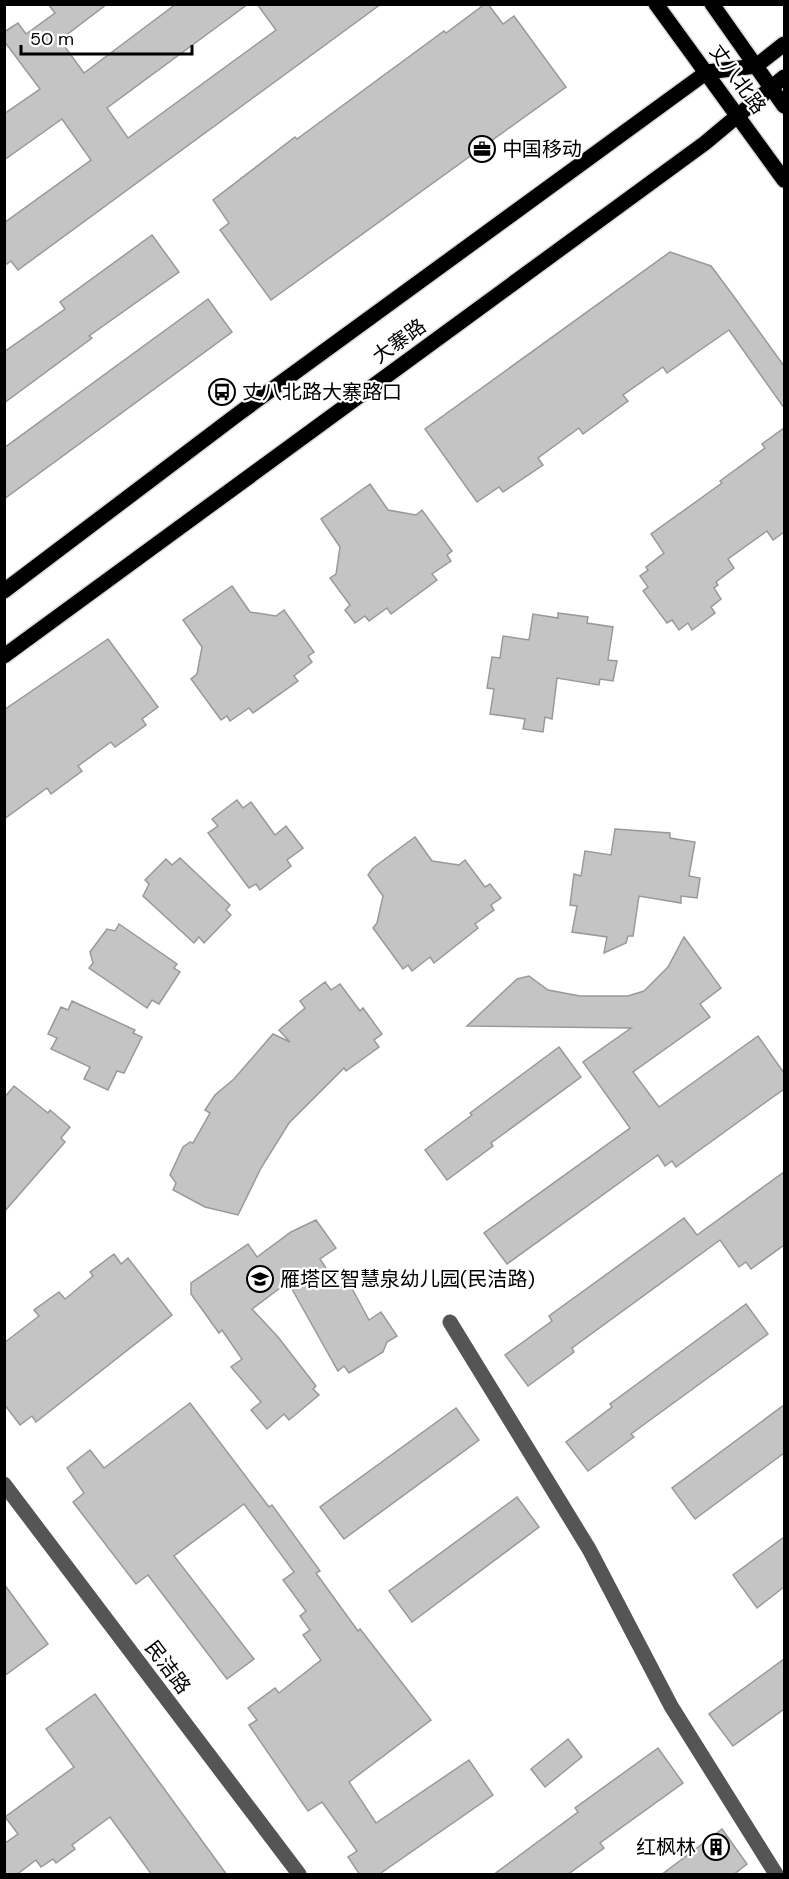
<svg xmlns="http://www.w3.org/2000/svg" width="789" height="1879" viewBox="0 0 789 1879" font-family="'DM Sans','Noto Sans SC',sans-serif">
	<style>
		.building { fill: #c4c4c4; stroke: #999; stroke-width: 1.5 }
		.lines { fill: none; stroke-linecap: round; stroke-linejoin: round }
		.major-casing { stroke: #dbdbdb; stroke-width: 18 }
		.minor { stroke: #555; stroke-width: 15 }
		.major { stroke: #000; stroke-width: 15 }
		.labels { text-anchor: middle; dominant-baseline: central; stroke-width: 4.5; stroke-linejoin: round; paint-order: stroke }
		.street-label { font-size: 20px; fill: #000; stroke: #fff }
		.poi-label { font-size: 20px; fill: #000; stroke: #fff; text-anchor: start }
	</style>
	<rect width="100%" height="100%" fill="#fff"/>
	<g class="building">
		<path d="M 48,4 L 107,4 L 60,40 L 84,73 L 176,4 L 248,4 L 107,108 L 128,138 L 276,30 L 257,4 L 381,4 L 18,270 L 11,261 L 4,266 L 4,223 L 91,160 L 62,119 L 4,160 L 4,114 L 40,89 L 4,41 L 4,32 L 18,23 L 26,34 L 55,13 Z"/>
		<path d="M 485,4 L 488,4 L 503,24 L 514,16 L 566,87 L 271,300 L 220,230 L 229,223 L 213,200 L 295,137 L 297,139 L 444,31 L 446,33 Z"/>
		<path d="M 152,235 L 179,272 L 89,336 L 92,338 L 4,403 L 4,352 L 65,309 L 60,302 Z"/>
		<path d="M 670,252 L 711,266 L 732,294 L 784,366 L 784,408 L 729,330 L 667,373 L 663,367 L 623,395 L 628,401 L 583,434 L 579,428 L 538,458 L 543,465 L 503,492 L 499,487 L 477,502 L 425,429 Z"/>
		<path d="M 208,299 L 232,332 L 4,499 L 4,448 Z"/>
		<path d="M 784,428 L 784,532 L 773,540 L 767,531 L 728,559 L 734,568 L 716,582 L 718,585 L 714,588 L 721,599 L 711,607 L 715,613 L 692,630 L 688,623 L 679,630 L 672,620 L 667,623 L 643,591 L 648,587 L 640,576 L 648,570 L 646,567 L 664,553 L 651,534 L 722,483 L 720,481 L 765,448 L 762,444 Z"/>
		<path d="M 370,484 L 388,510 L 416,515 L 422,510 L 452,551 L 447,555 L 451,561 L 432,574 L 437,580 L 391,614 L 387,608 L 369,621 L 365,616 L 355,623 L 345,610 L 350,605 L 330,578 L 336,574 L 340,547 L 321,519 Z"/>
		<path d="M 232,586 L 250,612 L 276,616 L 284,610 L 314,652 L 308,656 L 312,662 L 294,676 L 298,681 L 253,713 L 249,708 L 230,721 L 227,716 L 221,720 L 191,679 L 197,674 L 202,647 L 183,620 Z"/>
		<path d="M 558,613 L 588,617 L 587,623 L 613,627 L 608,660 L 617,661 L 613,681 L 600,679 L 599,685 L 557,678 L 552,719 L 545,717 L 543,732 L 523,729 L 525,719 L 490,714 L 494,689 L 487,688 L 492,657 L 500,658 L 503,636 L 529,640 L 533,614 L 558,618 Z"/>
		<path d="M 108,639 L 158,707 L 142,719 L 146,725 L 115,747 L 111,742 L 78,766 L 82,771 L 51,794 L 47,788 L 4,819 L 4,710 Z"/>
		<path d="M 237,800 L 243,808 L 251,802 L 275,835 L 286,826 L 303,848 L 287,860 L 291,866 L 260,890 L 256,884 L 249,888 L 208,833 L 218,826 L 212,819 Z"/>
		<path d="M 615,829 L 670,833 L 670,838 L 695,842 L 689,876 L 700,878 L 697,898 L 681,896 L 681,903 L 639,896 L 633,936 L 628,936 L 626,943 L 604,953 L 607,937 L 572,932 L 577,906 L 570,905 L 574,874 L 581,876 L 585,851 L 611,855 Z"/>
		<path d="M 415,837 L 432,861 L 459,865 L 465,860 L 485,887 L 490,884 L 501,898 L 491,905 L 494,910 L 475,924 L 478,928 L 434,963 L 430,957 L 412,971 L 408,965 L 403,969 L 373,928 L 377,923 L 383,896 L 368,875 L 373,868 Z"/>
		<path d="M 180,858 L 230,905 L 226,910 L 231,915 L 204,943 L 199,937 L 194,943 L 143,896 L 149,884 L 145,880 L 166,859 L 172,865 Z"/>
		<path d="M 119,924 L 177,964 L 174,968 L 180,972 L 159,1004 L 152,1000 L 147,1008 L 89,968 L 93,963 L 90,952 L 107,929 L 115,931 Z"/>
		<path d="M 684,937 L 721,988 L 700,1004 L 710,1017 L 633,1072 L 659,1107 L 758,1036 L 784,1073 L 784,1089 L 676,1167 L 672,1161 L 665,1166 L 658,1155 L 507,1264 L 484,1233 L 630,1128 L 583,1062 L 631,1028 L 467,1026 L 517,979 L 529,976 L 548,990 L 580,996 L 628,996 L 644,991 L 668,967 Z"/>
		<path d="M 325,982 L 331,990 L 340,984 L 360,1011 L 363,1008 L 382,1034 L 374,1040 L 379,1047 L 346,1071 L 344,1068 L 289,1123 L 261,1168 L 238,1215 L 205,1207 L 173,1190 L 176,1183 L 170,1175 L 183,1147 L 190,1142 L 193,1143 L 210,1113 L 205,1110 L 215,1095 L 234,1079 L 273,1034 L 290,1042 L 279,1030 L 305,1008 L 300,1001 Z"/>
		<path d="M 72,1001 L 135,1030 L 133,1033 L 142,1037 L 124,1073 L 117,1071 L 108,1090 L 84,1079 L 90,1067 L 51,1049 L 57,1038 L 48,1034 L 61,1007 L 68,1010 Z"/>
		<path d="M 559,1047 L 581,1077 L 491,1143 L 493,1146 L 447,1180 L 425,1150 L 472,1115 L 470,1113 Z"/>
		<path d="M 14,1086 L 48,1113 L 50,1110 L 70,1127 L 61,1138 L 65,1142 L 4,1212 L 4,1098 Z"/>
		<path d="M 784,1172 L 784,1245 L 751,1269 L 746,1262 L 739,1267 L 720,1240 L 572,1348 L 574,1352 L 528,1386 L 505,1355 L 552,1321 L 549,1316 L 684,1218 L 697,1235 Z"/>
		<path d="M 316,1220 L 336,1248 L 320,1259 L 339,1288 L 349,1283 L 369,1320 L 381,1312 L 397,1336 L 387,1342 L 383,1352 L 349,1373 L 344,1366 L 338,1371 L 288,1282 L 252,1309 L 278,1337 L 316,1386 L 313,1389 L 319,1395 L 289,1420 L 284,1414 L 267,1429 L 251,1410 L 261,1402 L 231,1367 L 242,1359 L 222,1330 L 219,1333 L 191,1294 L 191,1283 L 248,1244 L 257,1257 L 291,1232 Z"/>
		<path d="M 114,1254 L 121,1264 L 128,1258 L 172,1315 L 36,1422 L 32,1416 L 20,1425 L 4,1404 L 4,1343 L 39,1316 L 34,1310 L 59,1292 L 65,1299 L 93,1276 L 90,1272 Z"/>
		<path d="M 746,1304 L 768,1334 L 631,1434 L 634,1437 L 588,1471 L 566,1442 L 612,1407 L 610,1404 Z"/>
		<path d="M 190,1403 L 269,1507 L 272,1505 L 320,1571 L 316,1573 L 358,1631 L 360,1629 L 431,1720 L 349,1782 L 376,1823 L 469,1760 L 493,1795 L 378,1875 L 360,1875 L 348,1857 L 357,1851 L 335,1820 L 322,1802 L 308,1811 L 249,1725 L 257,1720 L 248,1708 L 275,1688 L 279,1693 L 321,1660 L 303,1635 L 310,1630 L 300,1616 L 306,1611 L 283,1580 L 294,1572 L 244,1504 L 174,1556 L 254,1659 L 227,1679 L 148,1575 L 136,1584 L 73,1502 L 84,1493 L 67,1468 L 90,1450 L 104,1468 Z"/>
		<path d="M 784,1405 L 784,1453 L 695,1519 L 672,1488 Z"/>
		<path d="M 456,1408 L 479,1440 L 344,1539 L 320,1507 Z"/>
		<path d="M 517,1497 L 539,1527 L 412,1622 L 389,1591 Z"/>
		<path d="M 784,1537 L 784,1587 L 757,1608 L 733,1575 Z"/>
		<path d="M 4,1584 L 48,1644 L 4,1676 Z"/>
		<path d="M 784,1659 L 784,1709 L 733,1746 L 709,1714 Z"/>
		<path d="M 95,1694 L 227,1875 L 152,1875 L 110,1817 L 72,1845 L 75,1849 L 56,1863 L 53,1859 L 41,1867 L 36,1860 L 16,1875 L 4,1875 L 4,1844 L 18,1834 L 5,1817 L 74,1767 L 46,1729 Z"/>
		<path d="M 568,1739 L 582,1757 L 545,1787 L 531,1769 Z"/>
		<path d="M 658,1748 L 683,1783 L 600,1843 L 604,1848 L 567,1875 L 493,1875 L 578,1812 L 575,1808 Z"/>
		<path d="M 722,1829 L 747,1864 L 733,1875 L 661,1875 Z"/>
	</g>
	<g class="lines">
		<defs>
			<g id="major">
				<path d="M 656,4 L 784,180"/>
				<path d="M 712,4 L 784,106"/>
				<path d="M 4,591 L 238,414 L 707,72 L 756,66 L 784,44"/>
				<path d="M 4,656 L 705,143 L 784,77"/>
			</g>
		</defs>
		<use href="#major" class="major-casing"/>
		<g class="minor">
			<path d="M 450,1322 L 589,1549 L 671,1706 L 776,1874"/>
			<path d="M 4,1484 L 299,1874"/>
		</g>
		<use href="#major" class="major"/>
	</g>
	<defs>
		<symbol id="office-ring" viewBox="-11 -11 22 22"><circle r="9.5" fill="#fff" stroke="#000" stroke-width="1.5"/><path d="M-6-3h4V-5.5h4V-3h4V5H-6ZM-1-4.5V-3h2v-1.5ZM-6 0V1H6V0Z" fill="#000"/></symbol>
		<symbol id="bus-ring" viewBox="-11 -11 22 22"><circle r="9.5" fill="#fff" stroke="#000" stroke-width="1.5"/><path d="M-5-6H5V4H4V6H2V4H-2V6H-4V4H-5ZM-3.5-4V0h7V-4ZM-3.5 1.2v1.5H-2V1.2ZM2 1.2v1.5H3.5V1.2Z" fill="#000"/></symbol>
		<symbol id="school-ring" viewBox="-11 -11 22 22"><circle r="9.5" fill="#fff" stroke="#000" stroke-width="1.5"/><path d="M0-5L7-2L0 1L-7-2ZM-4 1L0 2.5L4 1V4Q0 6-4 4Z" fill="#000"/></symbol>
		<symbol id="building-ring" viewBox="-11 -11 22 22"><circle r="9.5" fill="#fff" stroke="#000" stroke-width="1.5"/><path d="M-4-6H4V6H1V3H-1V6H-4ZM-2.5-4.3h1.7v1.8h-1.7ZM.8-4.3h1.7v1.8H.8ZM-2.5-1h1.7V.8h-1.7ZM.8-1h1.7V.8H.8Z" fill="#000"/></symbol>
	</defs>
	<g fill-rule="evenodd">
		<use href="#office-ring" x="467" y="134" width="30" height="30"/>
		<use href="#bus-ring" x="207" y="377" width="30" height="30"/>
		<use href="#school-ring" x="245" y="1264" width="30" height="30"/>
		<use href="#building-ring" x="701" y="1832" width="30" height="30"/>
	</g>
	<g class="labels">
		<g class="street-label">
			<text transform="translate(738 79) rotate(54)">丈八北路</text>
			<text transform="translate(399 341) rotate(-36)">大寨路</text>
			<text transform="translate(168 1667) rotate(53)">民洁路</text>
		</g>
		<g class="poi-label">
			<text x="502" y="149">中国移动</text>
			<text x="242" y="392">丈八北路大寨路口</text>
			<text x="280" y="1279">雁塔区智慧泉幼儿园(民洁路)</text>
			<text x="696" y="1847" text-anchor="end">红枫林</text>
		</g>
	</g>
	<rect width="789" height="1879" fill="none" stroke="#000000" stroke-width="12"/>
	<path d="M21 45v9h171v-9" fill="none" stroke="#000000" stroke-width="3"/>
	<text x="30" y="45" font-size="18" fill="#000000" stroke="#ffffff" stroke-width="4.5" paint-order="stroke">50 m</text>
</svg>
